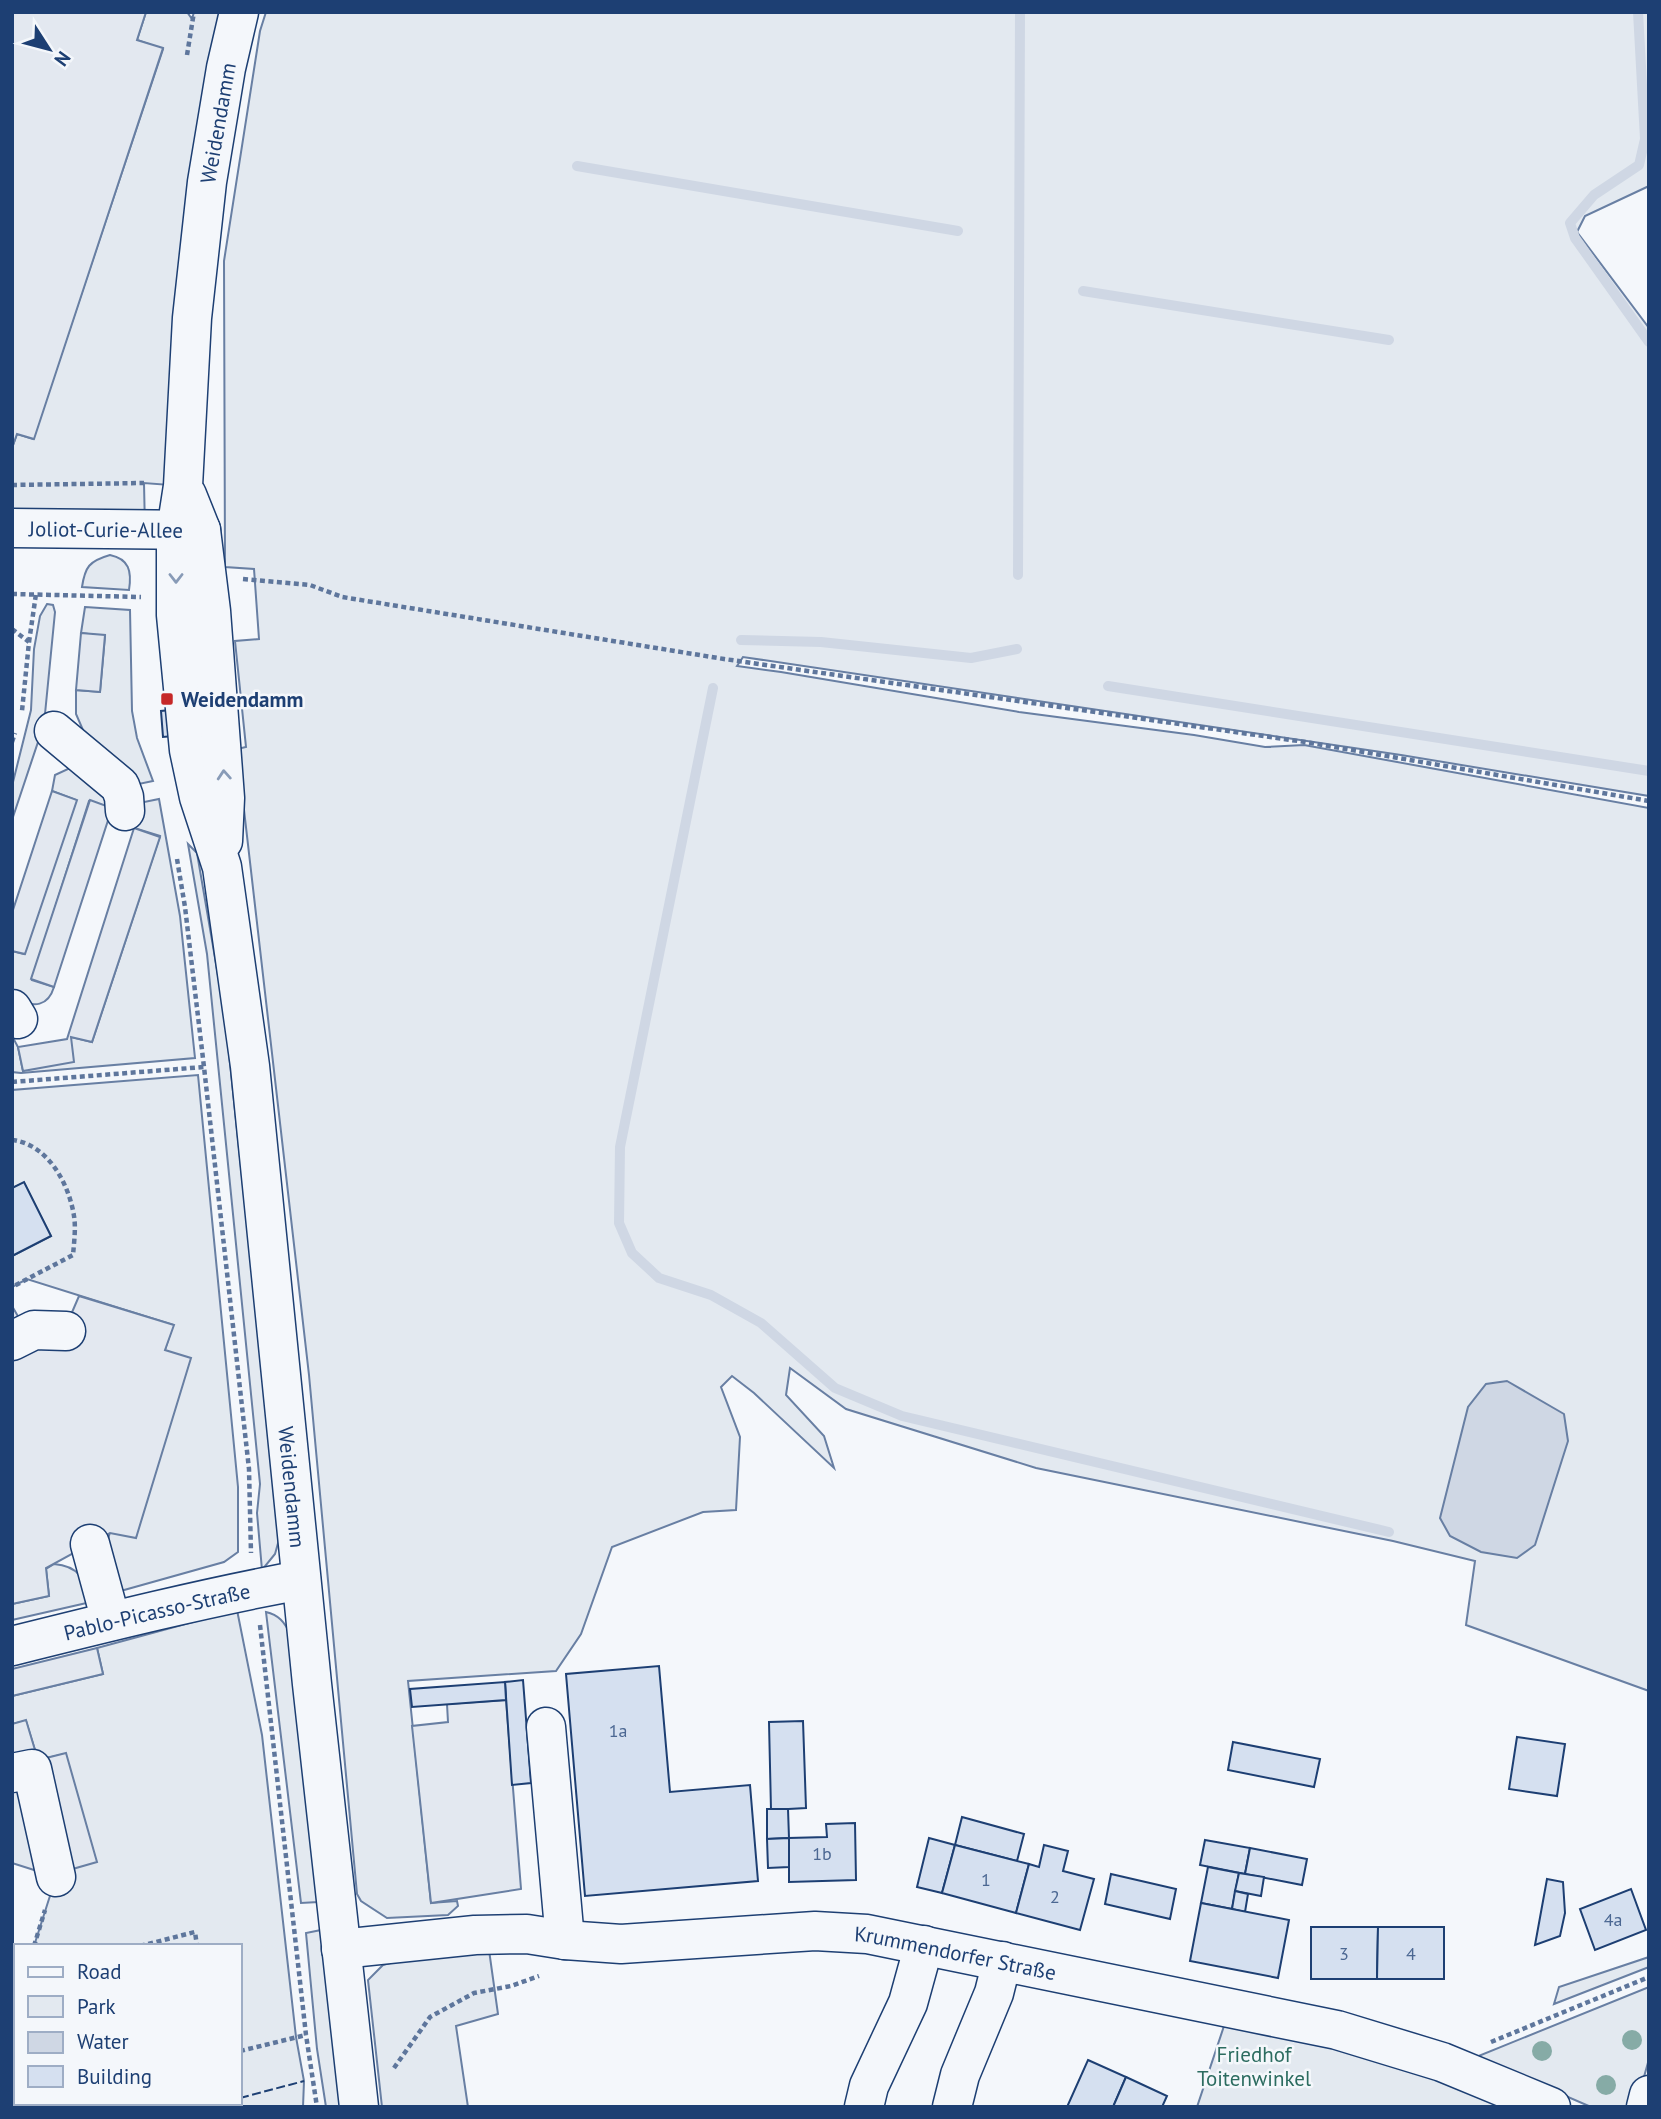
<svg xmlns="http://www.w3.org/2000/svg" width="1661" height="2119" viewBox="0 0 1661 2119" font-family="'PT Sans',sans-serif">
	<style>
		.green { fill: #e3e9f0; stroke: #687fa3; stroke-width: 2 }
		.parking { fill: #e3e8f0; stroke: #687fa3; stroke-width: 2 }
		.water { fill: #cfd7e4; stroke: #687fa3; stroke-width: 2 }
		.lines { fill: none; stroke-linecap: round; stroke-linejoin: round }
		.stream { stroke: #cfd7e4; stroke-width: 10 }
		.building { fill: #d5e0f0; stroke: #1d3f73; stroke-width: 2 }
		.minor-casing { stroke: #1d3f73; stroke-width: 41 }
		.path { stroke: #5e769c; stroke-width: 4.5; stroke-dasharray: 5 3.5; stroke-linecap: butt }
		.minor { stroke: #f4f7fb; stroke-width: 38 }
		.fence { stroke: #1d3f73; stroke-width: 2; stroke-dasharray: 9 3.5; stroke-linecap: butt }
		.tree { fill: #86aba6 }
		.oneway { stroke: #889bb7 }
		.poi-dot { fill: #c62828; stroke: #f4f7fb; stroke-width: 2.5 }
		.labels { text-anchor: middle; dominant-baseline: central; stroke-width: 5; stroke-linejoin: round; paint-order: stroke }
		.number-label { font-size: 18px; fill: #4b6792 }
		.street-label { font-size: 21px; fill: #1d3f73; stroke: #f4f7fb }
		.poi-label { font-size: 21px; font-weight: bold; fill: #1d3f73; stroke: #f4f7fb; text-anchor: start }
		.park-label { font-size: 21px; fill: #2c6c60; stroke: #f4f7fb }
	</style>
	<rect width="100%" height="100%" fill="#f4f7fb"/>
	<g class="green">
		<path d="M 146,12 L 187,12 L 192,19 L 194,12 L 239,12 L 183,486 L 144,483 L 145,529 L 12,528 L 12,448 L 17,434 L 33,439 L 163,49 L 137,40 Z"/>
		<path d="M 266,12 L 1649,12 L 1649,186 L 1585,216 L 1577,232 L 1649,328 L 1649,796 L 1401,755 L 743,657 L 737,666 L 781,672 L 1019,712 L 1194,735 L 1265,747 L 1304,745 L 1649,808 L 1649,1691 L 1466,1625 L 1475,1561 L 1393,1541 L 1036,1468 L 846,1409 L 790,1368 L 786,1395 L 824,1436 L 834,1468 L 754,1393 L 732,1376 L 721,1387 L 740,1437 L 736,1510 L 703,1512 L 612,1547 L 581,1634 L 556,1671 L 408,1681 L 431,1903 L 457,1901 L 458,1906 L 448,1915 L 387,1918 L 361,1901 L 357,1894 L 309,1375 L 237,749 L 246,747 L 235,641 L 259,639 L 254,569 L 225,567 L 224,261 L 260,31 Z"/>
		<path d="M 110,555 C 129,559 132,571 129,590 L 82,587 C 85,567 89,561 110,555 Z"/>
		<path d="M 47,604 L 53,605 L 55,612 L 44,724 L 12,820 L 12,786 L 31,710 L 34,649 L 40,616 Z"/>
		<path d="M 85,607 L 130,610 L 132,711 L 137,738 L 153,781 L 134,785 L 86,737 L 76,714 L 76,690 L 100,692 L 105,636 L 81,633 Z"/>
		<path d="M 70,768 L 88,772 L 112,808 L 89,801 L 32,980 L 54,987 C 48,1007 34,1007 17,1000 L 12,988 L 12,951 L 24,954 L 76,800 L 52,791 L 55,775 Z"/>
		<path d="M 159,799 L 180,916 L 195,1058 L 21,1073 L 12,1072 L 12,1036 L 18,1047 L 23,1071 L 71,1037 L 92,1042 L 160,836 L 134,828 L 139,803 Z"/>
		<path d="M 188,844 L 197,853 L 225,1016 L 280,1536 L 275,1554 L 262,1570 L 257,1513 L 260,1484 L 207,954 Z"/>
		<path d="M 198,1075 L 238,1487 L 238,1552 L 224,1562 L 117,1592 L 103,1558 L 110,1532 L 136,1537 L 165,1350 L 173,1325 L 27,1279 L 12,1287 L 12,1256 L 51,1236 L 24,1183 L 12,1188 L 12,1090 Z"/>
		<path d="M 54,1564 C 80,1566 84,1580 91,1602 L 12,1620 L 12,1604 L 49,1596 L 46,1569 Z"/>
		<path d="M 237,1610 L 262,1735 L 296,2037 L 304,2081 L 303,2107 L 12,2107 L 12,2013 L 16,2002 L 16,2103 L 240,2103 L 240,1946 L 34,1946 L 56,1877 L 12,1863 L 12,1773 L 55,1874 L 96,1861 L 65,1754 L 38,1760 L 26,1721 L 12,1724 L 12,1696 L 103,1674 L 97,1648 Z"/>
		<path d="M 266,1612 C 279,1615 284,1622 290,1633 L 318,1902 L 301,1903 Z"/>
		<path d="M 321,1930 L 342,2107 L 326,2107 L 317,2049 L 306,1933 Z"/>
		<path d="M 489,1950 L 498,2014 L 456,2026 L 468,2107 L 382,2107 L 368,1980 L 383,1965 L 408,1958 Z"/>
		<path d="M 1649,1957 L 1649,1967 L 1554,2004 L 1559,1987 Z"/>
		<path d="M 1649,1987 L 1649,2059 L 1640,2091 L 1632,2102 L 1625,2107 L 1591,2107 L 1476,2057 Z"/>
		<path d="M 1227,2017 L 1413,2062 L 1522,2107 L 1197,2107 Z"/>
	</g>
	<g class="parking">
		<path d="M 12,12 L 146,12 L 137,40 L 163,48 L 34,439 L 17,434 L 12,448 Z"/>
		<path d="M 81,633 L 105,635 L 100,692 L 76,690 Z"/>
		<path d="M 52,791 L 77,800 L 25,954 L 12,951 L 12,913 Z"/>
		<path d="M 90,800 L 112,808 L 54,987 L 31,979 Z"/>
		<path d="M 134,828 L 160,837 L 92,1042 L 71,1037 L 74,1062 L 23,1071 L 18,1047 L 67,1039 Z"/>
		<path d="M 79,1296 L 174,1325 L 165,1350 L 191,1358 L 136,1538 L 110,1533 L 46,1568 L 49,1596 L 12,1604 L 12,1306 L 23,1325 L 70,1317 Z"/>
		<path d="M 97,1648 L 103,1674 L 12,1696 L 12,1669 Z"/>
		<path d="M 506,1700 L 521,1889 L 431,1903 L 412,1726 L 448,1722 L 447,1704 Z"/>
		<path d="M 26,1720 L 38,1760 L 66,1753 L 97,1862 L 55,1874 L 12,1773 L 12,1724 Z"/>
	</g>
	<path class="water" d="M 1507,1381 L 1564,1414 L 1568,1441 L 1535,1545 L 1517,1558 L 1481,1552 L 1450,1536 L 1440,1518 L 1468,1407 L 1486,1384 Z"/>
	<g class="lines">
		<g class="stream">
			<path d="M 1638,12 L 1645,139 L 1639,165 L 1594,195 L 1570,223 L 1575,238 L 1649,342"/>
			<path d="M 577,166 L 958,231"/>
			<path d="M 1083,291 L 1389,340"/>
			<path d="M 1018,575 L 1020,12"/>
			<path d="M 741,640 L 821,642 L 971,658 L 1017,649"/>
			<path d="M 1108,686 L 1649,771"/>
			<path d="M 713,688 L 620,1147 L 619,1223 L 632,1253 L 659,1278 L 711,1295 L 761,1323 L 835,1388 L 902,1416 L 1389,1532"/>
		</g>
	</g>
	<g class="building">
		<path d="M 170,710 L 173,736 L 163,737 L 161,711 Z"/>
		<path d="M 24,1182 L 51,1236 L 12,1256 L 12,1188 Z"/>
		<path d="M 659,1666 L 670,1792 L 750,1785 L 758,1881 L 585,1896 L 566,1674 Z"/>
		<path d="M 523,1680 L 531,1783 L 512,1785 L 505,1682 Z"/>
		<path d="M 505,1682 L 506,1700 L 412,1707 L 410,1689 Z"/>
		<path d="M 803,1721 L 806,1808 L 771,1810 L 769,1722 Z"/>
		<path d="M 1517,1737 L 1565,1744 L 1557,1796 L 1509,1789 Z"/>
		<path d="M 1233,1742 L 1320,1759 L 1314,1787 L 1228,1770 Z"/>
		<path d="M 767,1809 L 788,1809 L 789,1838 L 767,1839 Z"/>
		<path d="M 962,1817 L 1024,1834 L 1017,1861 L 955,1845 Z"/>
		<path d="M 855,1823 L 856,1880 L 789,1882 L 789,1838 L 827,1837 L 826,1824 Z"/>
		<path d="M 789,1838 L 789,1867 L 768,1868 L 767,1839 Z"/>
		<path d="M 929,1838 L 955,1845 L 942,1893 L 917,1887 Z"/>
		<path d="M 1205,1840 L 1250,1848 L 1245,1874 L 1200,1865 Z"/>
		<path d="M 955,1845 L 1029,1864 L 1016,1913 L 942,1893 Z"/>
		<path d="M 1044,1845 L 1068,1851 L 1063,1871 L 1094,1879 L 1080,1930 L 1016,1913 L 1029,1864 L 1039,1867 Z"/>
		<path d="M 1250,1848 L 1307,1859 L 1302,1885 L 1245,1874 Z"/>
		<path d="M 1208,1867 L 1239,1873 L 1232,1909 L 1201,1903 Z"/>
		<path d="M 1239,1873 L 1264,1877 L 1261,1896 L 1235,1891 Z"/>
		<path d="M 1111,1874 L 1176,1889 L 1170,1919 L 1105,1904 Z"/>
		<path d="M 1547,1879 L 1563,1882 L 1565,1913 L 1560,1936 L 1535,1945 Z"/>
		<path d="M 1631,1889 L 1646,1930 L 1595,1950 L 1580,1909 Z"/>
		<path d="M 1235,1891 L 1248,1894 L 1245,1912 L 1232,1909 Z"/>
		<path d="M 1201,1903 L 1289,1920 L 1278,1978 L 1190,1961 Z"/>
		<path d="M 1311,1927 L 1378,1927 L 1377,1979 L 1311,1979 Z"/>
		<path d="M 1378,1927 L 1444,1927 L 1444,1979 L 1377,1979 Z"/>
		<path d="M 1088,2060 L 1126,2077 L 1113,2107 L 1067,2107 Z"/>
		<path d="M 1126,2077 L 1167,2096 L 1162,2107 L 1113,2107 Z"/>
	</g>
	<g class="lines">
		<defs>
			<g id="minor">
				<path id="s1" d="M 239,12 L 226,68 L 207,182 L 192,318 L 183,486 L 176,531 L 176,615 L 189,750 L 199,797 L 222,867 L 250,1066 L 312,1684 L 359,2107"/>
				<path d="M 187,495 L 201,530 L 211,611 L 225,798 L 223,841"/>
				<path id="s2" d="M 12,528 L 201,530"/>
				<path d="M 54,731 L 120,786 L 124,797 L 125,811"/>
				<path d="M 12,1009 L 18,1019"/>
				<path d="M 12,1341 L 34,1330 L 66,1331"/>
				<path d="M 90,1544 L 111,1621"/>
				<path id="s3" d="M 12,1646 C 108,1622 204,1598 301,1580"/>
				<path d="M 546,1727 L 565,1940"/>
				<path d="M 12,1773 L 32,1769 L 56,1877"/>
				<path id="s4" d="M 341,1949 L 475,1935 L 527,1934 L 565,1940 L 621,1944 L 815,1931 L 867,1934 L 1337,2030 L 1442,2062 L 1551,2107"/>
				<path d="M 864,2107 L 869,2086 L 908,2003 L 924,1945"/>
				<path d="M 952,2107 L 960,2075 L 994,1993 L 1002,1961"/>
				<path d="M 1646,2107 L 1649,2095"/>
			</g>
		</defs>
		<use href="#minor" class="minor-casing"/>
		<g class="path">
			<path d="M 187,55 L 194,12"/>
			<path d="M 12,485 L 144,483"/>
			<path d="M 243,579 L 310,585 L 342,597 L 724,659 L 1305,742 L 1649,801"/>
			<path d="M 12,594 L 141,597"/>
			<path d="M 12,629 L 29,642 L 22,711"/>
			<path d="M 29,642 L 36,594"/>
			<path d="M 12,742 L 15,733"/>
			<path d="M 177,859 L 185,907 L 204,1067 L 249,1469 L 251,1553"/>
			<path d="M 12,1082 L 204,1067"/>
			<path d="M 12,1140 C 48,1144 69,1184 74,1216 C 76,1228 74,1243 73,1255 L 12,1287"/>
			<path d="M 260,1625 L 306,2035 L 317,2107"/>
			<path d="M 34,1946 L 45,1910"/>
			<path d="M 140,1946 L 195,1932 L 197,1946"/>
			<path d="M 12,2013 L 16,2002"/>
			<path d="M 1491,2042 L 1649,1977"/>
			<path d="M 240,2051 L 306,2035"/>
			<path d="M 394,2068 L 430,2017 L 474,1993 L 511,1986 L 539,1976"/>
		</g>
		<use href="#minor" class="minor"/>
		<g class="fence">
			<path d="M 240,2098 L 304,2081"/>
			<path d="M 224,2107 L 228,2103"/>
		</g>
	</g>
	<g class="tree">
		<circle cx="1632" cy="2040" r="10"/>
		<circle cx="1542" cy="2051" r="10"/>
		<circle cx="1606" cy="2085" r="10"/>
	</g>
	<defs><path id="oneway-chevron" d="M-2-3.5L2.5 0L-2 3.5" fill="none" stroke-width="1.6" stroke-linecap="round" stroke-linejoin="round" transform="scale(1.75)"/></defs>
	<g class="oneway">
		<use href="#oneway-chevron" transform="translate(176 578) rotate(90)"/>
		<use href="#oneway-chevron" transform="translate(224 775) rotate(-94)"/>
	</g>
	<rect class="poi-dot" x="160" y="692" width="14" height="14" rx="3.5"/>
	<g class="labels">
		<g class="number-label">
			<text x="618" y="1730">1a</text>
			<text x="822" y="1853">1b</text>
			<text x="986" y="1879">1</text>
			<text x="1055" y="1896">2</text>
			<text x="1613" y="1919">4a</text>
			<text x="1344" y="1953">3</text>
			<text x="1411" y="1953">4</text>
		</g>
		<g class="street-label">
			<text transform="translate(218 123) rotate(-80)">Weidendamm</text>
			<text stroke="none"><textPath href="#s2" startOffset="94">Joliot-Curie-Allee</textPath></text>
			<text stroke="none"><textPath href="#s1" startOffset="1489">Weidendamm</textPath></text>
			<text stroke="none"><textPath href="#s3" startOffset="149">Pablo-Picasso-Straße</textPath></text>
			<text stroke="none"><textPath href="#s4" startOffset="618">Krummendorfer Straße</textPath></text>
		</g>
		<g class="poi-label">
			<text x="181" y="699">Weidendamm</text>
		</g>
		<g class="park-label">
			<text x="1254" y="2054">Friedhof<tspan x="1254" dy="24">Toitenwinkel</tspan></text>
		</g>
	</g>
	<rect width="1661" height="2119" fill="none" stroke="#1d3f73" stroke-width="28"/>
	<rect x="14" y="1944" width="228" height="161" fill="#f4f7fb" stroke="#9eadc5" stroke-width="2"/>
	<rect x="28" y="1967" width="35" height="10" fill="#f4f7fb" stroke="#9eadc5" stroke-width="2"/>
	<text x="77" y="1979" font-size="21" fill="#1d3f73">Road</text>
	<rect x="28" y="1996" width="35" height="21" fill="#e3e9f0" stroke="#9eadc5" stroke-width="2"/>
	<text x="77" y="2014" font-size="21" fill="#1d3f73">Park</text>
	<rect x="28" y="2032" width="35" height="21" fill="#cfd7e4" stroke="#9eadc5" stroke-width="2"/>
	<text x="77" y="2049" font-size="21" fill="#1d3f73">Water</text>
	<rect x="28" y="2066" width="35" height="21" fill="#d5e0f0" stroke="#9eadc5" stroke-width="2"/>
	<text x="77" y="2084" font-size="21" fill="#1d3f73">Building</text>
	<g transform="translate(49 49) rotate(126)" stroke="#f4f7fb" stroke-width="5" paint-order="stroke">
	<path d="M0-5L12 26L0 18L-12 26Z" fill="#1d3f73"/>
	<text y="-10" font-size="19" font-weight="bold" text-anchor="middle" fill="#1d3f73">N</text>
	</g>
</svg>
